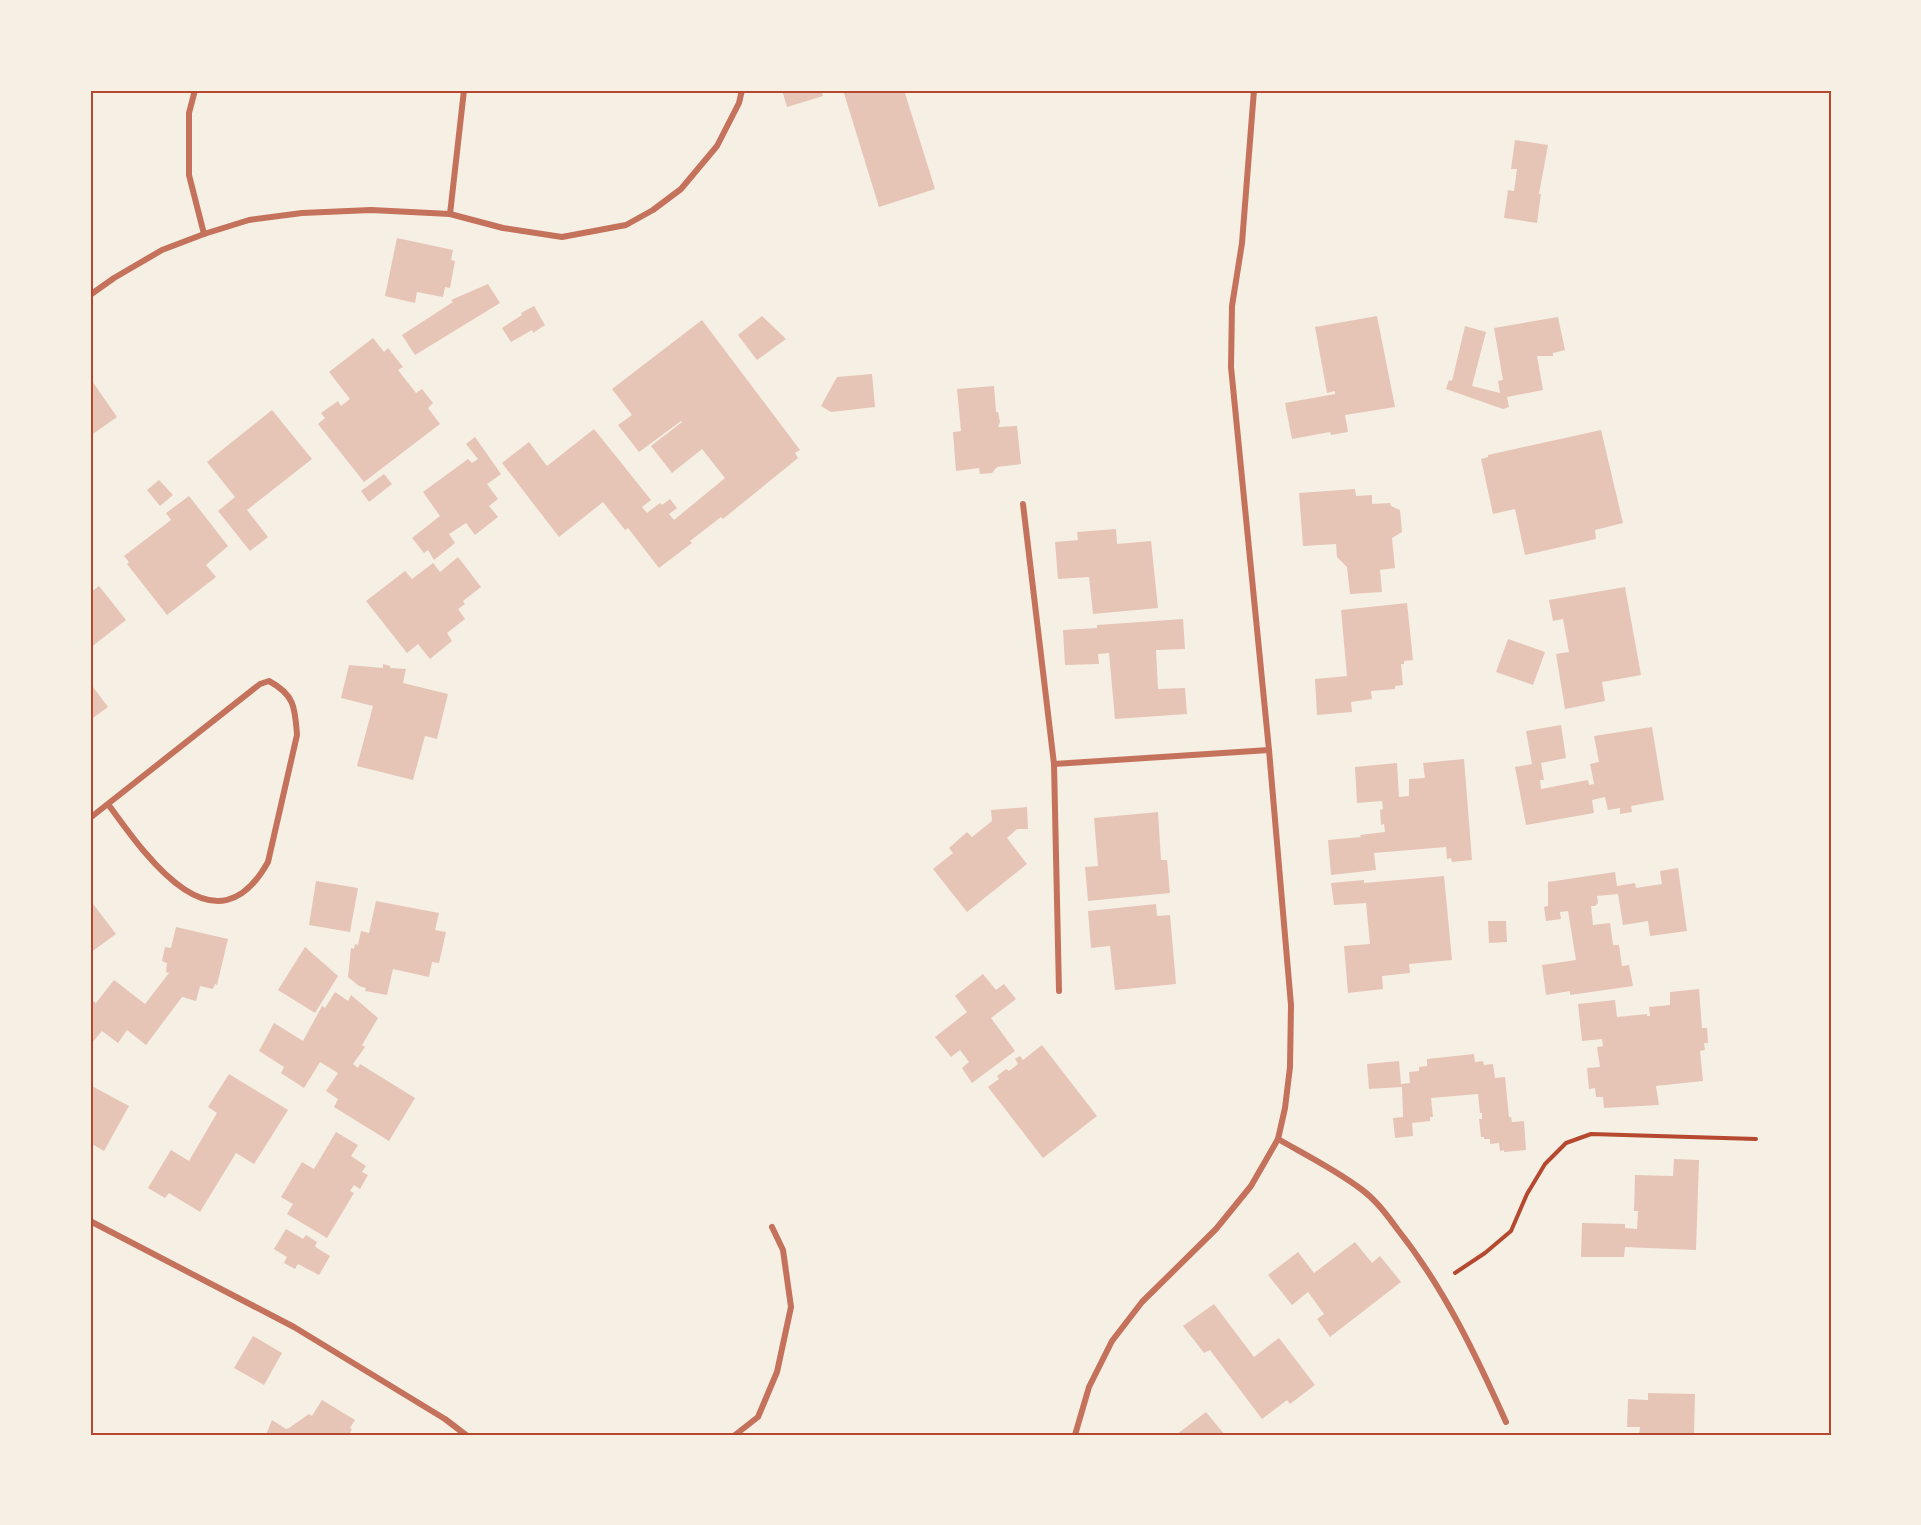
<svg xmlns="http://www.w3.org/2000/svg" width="1921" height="1525" viewBox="0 0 1921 1525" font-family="'PT Sans Narrow',sans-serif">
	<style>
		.building { fill: #e6c5b7 }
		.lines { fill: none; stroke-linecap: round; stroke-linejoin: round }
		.path { stroke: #b5482f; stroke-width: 4 }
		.minor { stroke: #c5725c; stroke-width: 6 }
		.neatline { fill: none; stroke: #b5482f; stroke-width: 2 }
	</style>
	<rect width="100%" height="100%" fill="#f6efe4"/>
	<g class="building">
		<path d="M 782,90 L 821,90 L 823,96 L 787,107 Z"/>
		<path d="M 843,90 L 904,90 L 935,189 L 879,207 Z"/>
		<path d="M 1515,140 L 1548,145 L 1539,194 L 1541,194 L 1537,223 L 1504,218 L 1508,190 L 1514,191 L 1517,169 L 1511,169 Z"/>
		<path d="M 397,238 L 453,250 L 451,260 L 455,261 L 450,288 L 445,287 L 443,297 L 417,292 L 415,303 L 385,296 Z"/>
		<path d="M 488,284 L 500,303 L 415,355 L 402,335 L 453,302 L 451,300 Z"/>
		<path d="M 534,306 L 545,325 L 533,333 L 532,330 L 511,342 L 502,328 L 522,315 L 521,313 Z"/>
		<path d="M 762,316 L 786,339 L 757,360 L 738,335 Z"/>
		<path d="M 1377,316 L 1395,407 L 1345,415 L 1348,432 L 1331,435 L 1330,432 L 1292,439 L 1285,403 L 1335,394 L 1335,391 L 1327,393 L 1315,327 Z"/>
		<path d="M 1558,317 L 1565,350 L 1553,353 L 1553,356 L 1537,356 L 1543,390 L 1507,397 L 1509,407 L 1503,409 L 1446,389 L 1449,380 L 1452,381 L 1465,326 L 1486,332 L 1472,386 L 1500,393 L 1498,381 L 1503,380 L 1494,328 Z"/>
		<path d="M 702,320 L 800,450 L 795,453 L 798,458 L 723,519 L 721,517 L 690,541 L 692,543 L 659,568 L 628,528 L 625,530 L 603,502 L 559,537 L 502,463 L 529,442 L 547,466 L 594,429 L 651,500 L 642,507 L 647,513 L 660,503 L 662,505 L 670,499 L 677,508 L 669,514 L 674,520 L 725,478 L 702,449 L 672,473 L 651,446 L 682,422 L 681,421 L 639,452 L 618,425 L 632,415 L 612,389 Z"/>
		<path d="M 373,338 L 384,352 L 388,348 L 403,367 L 398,370 L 416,393 L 422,389 L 433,403 L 428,408 L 440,424 L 364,482 L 318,424 L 325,418 L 321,413 L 338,401 L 341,406 L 350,399 L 329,372 Z"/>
		<path d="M 872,374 L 875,407 L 831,412 L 821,406 L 837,377 Z"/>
		<path d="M 90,378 L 117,417 L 90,436 Z"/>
		<path d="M 994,386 L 996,412 L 998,412 L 1000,422 L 998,427 L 1017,426 L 1021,464 L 997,467 L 992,473 L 980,474 L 979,468 L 956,471 L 953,432 L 961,431 L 957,389 Z"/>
		<path d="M 272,410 L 312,459 L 247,510 L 268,537 L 250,551 L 218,511 L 235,497 L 207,462 Z"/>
		<path d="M 1601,430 L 1623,523 L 1595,530 L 1596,539 L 1525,555 L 1515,509 L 1493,514 L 1481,459 L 1488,457 L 1488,455 Z"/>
		<path d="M 475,437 L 501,474 L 487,484 L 498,499 L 489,506 L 498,517 L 475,535 L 466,523 L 449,534 L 455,543 L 434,560 L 428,550 L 424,553 L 412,538 L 440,516 L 423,492 L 468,459 L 472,463 L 478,459 L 466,444 Z"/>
		<path d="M 384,474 L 392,484 L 369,502 L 361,491 Z"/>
		<path d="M 159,480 L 173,495 L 160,506 L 147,490 Z"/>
		<path d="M 1355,489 L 1356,496 L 1372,495 L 1372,504 L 1390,503 L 1391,506 L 1400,510 L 1402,532 L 1392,538 L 1395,568 L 1380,570 L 1382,592 L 1350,594 L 1347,567 L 1337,557 L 1336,544 L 1303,546 L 1299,493 Z"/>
		<path d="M 189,496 L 228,546 L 206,565 L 216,577 L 167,615 L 127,564 L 129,562 L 124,556 L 171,520 L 166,513 Z"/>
		<path d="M 1116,529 L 1117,544 L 1151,541 L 1158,608 L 1093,614 L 1089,577 L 1058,579 L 1055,542 L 1078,540 L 1077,532 Z"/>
		<path d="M 458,557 L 481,587 L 463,601 L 465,604 L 458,609 L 465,619 L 447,633 L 452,641 L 430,659 L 418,644 L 407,653 L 366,601 L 405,571 L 412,579 L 433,563 L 440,572 Z"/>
		<path d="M 99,586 L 126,620 L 90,648 L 90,593 Z"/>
		<path d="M 1625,587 L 1641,675 L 1602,682 L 1605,701 L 1565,709 L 1556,654 L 1569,652 L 1563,619 L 1553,621 L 1549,600 Z"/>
		<path d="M 1407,603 L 1413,660 L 1404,661 L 1404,664 L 1401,664 L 1403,685 L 1395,686 L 1395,689 L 1371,691 L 1372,699 L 1351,702 L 1352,712 L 1317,715 L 1315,679 L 1347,676 L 1341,610 Z"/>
		<path d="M 1183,619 L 1185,649 L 1156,650 L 1158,689 L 1185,688 L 1187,714 L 1115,719 L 1109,653 L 1098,654 L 1099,664 L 1065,665 L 1063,630 L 1097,628 L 1097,625 Z"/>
		<path d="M 1508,639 L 1545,652 L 1533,685 L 1496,672 Z"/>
		<path d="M 383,664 L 390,666 L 390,668 L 406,669 L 403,683 L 448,694 L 437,739 L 425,736 L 413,780 L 357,766 L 373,706 L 341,698 L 349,665 L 383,668 Z"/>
		<path d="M 90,683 L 108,707 L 90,720 Z"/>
		<path d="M 1561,725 L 1566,758 L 1541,763 L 1544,780 L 1540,780 L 1541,789 L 1588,780 L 1589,785 L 1594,784 L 1590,764 L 1599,762 L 1594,736 L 1652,727 L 1664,800 L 1631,806 L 1632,812 L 1620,814 L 1620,808 L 1608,810 L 1605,797 L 1592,800 L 1594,813 L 1526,825 L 1515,767 L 1532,764 L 1526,731 Z"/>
		<path d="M 1464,759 L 1472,860 L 1452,862 L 1451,858 L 1447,859 L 1446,847 L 1374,853 L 1376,870 L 1331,875 L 1328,840 L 1361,837 L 1360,835 L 1385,832 L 1384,824 L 1381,825 L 1380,810 L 1383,809 L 1382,801 L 1357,803 L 1355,767 L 1397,763 L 1399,797 L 1409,796 L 1409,779 L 1425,778 L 1423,763 Z"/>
		<path d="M 1027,807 L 1028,829 L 1017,829 L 1007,838 L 1027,864 L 967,912 L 933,869 L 953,853 L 949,848 L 967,832 L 972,837 L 992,821 L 991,810 Z"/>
		<path d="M 1158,812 L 1161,860 L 1167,860 L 1170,893 L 1088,901 L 1085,867 L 1098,866 L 1094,818 Z"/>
		<path d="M 1678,868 L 1687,931 L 1650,936 L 1648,921 L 1623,925 L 1618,894 L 1597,896 L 1598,903 L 1595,906 L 1591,906 L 1593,925 L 1610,923 L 1613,945 L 1619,945 L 1622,966 L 1629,965 L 1633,986 L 1570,995 L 1570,991 L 1546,995 L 1542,965 L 1576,960 L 1568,911 L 1560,912 L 1561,919 L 1546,921 L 1544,907 L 1548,906 L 1548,882 L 1615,872 L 1617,886 L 1635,883 L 1636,888 L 1662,884 L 1660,871 Z"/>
		<path d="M 1444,876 L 1452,960 L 1409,964 L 1410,973 L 1382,976 L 1383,989 L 1348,993 L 1344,946 L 1370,944 L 1366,903 L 1334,905 L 1331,883 L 1364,880 L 1364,883 Z"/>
		<path d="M 316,881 L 358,888 L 350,932 L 309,925 Z"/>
		<path d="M 90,900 L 116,934 L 90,953 Z"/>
		<path d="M 376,901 L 439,913 L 435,930 L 446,932 L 439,963 L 432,962 L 429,977 L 393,969 L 387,995 L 365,991 L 366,988 L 359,986 L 348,977 L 351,948 L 354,949 L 355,944 L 358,945 L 361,931 L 369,933 Z"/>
		<path d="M 1156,904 L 1157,916 L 1170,915 L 1176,984 L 1115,990 L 1110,946 L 1091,948 L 1088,911 Z"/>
		<path d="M 1488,921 L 1506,921 L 1507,942 L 1489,943 Z"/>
		<path d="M 176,927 L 228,939 L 217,985 L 215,984 L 213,989 L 200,986 L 196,1001 L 182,997 L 146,1045 L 127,1030 L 118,1043 L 102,1031 L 91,1044 L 90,999 L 96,1003 L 114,980 L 145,1004 L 169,973 L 166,972 L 167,963 L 162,961 L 165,947 L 171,948 Z"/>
		<path d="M 305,947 L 338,976 L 315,1013 L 278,990 Z"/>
		<path d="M 983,974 L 996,990 L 1004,984 L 1016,999 L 991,1018 L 1015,1051 L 972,1083 L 962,1068 L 969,1062 L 960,1050 L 951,1057 L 935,1037 L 967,1012 L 955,996 Z"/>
		<path d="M 1699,989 L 1702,1028 L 1707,1028 L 1708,1043 L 1704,1043 L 1705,1050 L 1700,1051 L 1703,1081 L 1656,1086 L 1659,1105 L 1604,1108 L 1603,1097 L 1596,1097 L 1595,1088 L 1589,1089 L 1587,1068 L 1600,1067 L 1597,1047 L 1603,1046 L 1602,1039 L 1582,1041 L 1578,1004 L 1615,1000 L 1617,1017 L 1647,1014 L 1647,1016 L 1650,1016 L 1649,1007 L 1670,1005 L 1670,992 Z"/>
		<path d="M 335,992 L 348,1001 L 351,995 L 378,1018 L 362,1045 L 365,1047 L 353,1064 L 358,1068 L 360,1064 L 415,1098 L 389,1141 L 334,1107 L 338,1099 L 326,1091 L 338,1073 L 320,1062 L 304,1088 L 281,1073 L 284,1067 L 259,1051 L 274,1023 L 303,1041 L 322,1006 L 325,1008 Z"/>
		<path d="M 1042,1045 L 1097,1116 L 1043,1158 L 988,1087 L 999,1079 L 997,1076 L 1006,1069 L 1009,1071 L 1018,1064 L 1015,1059 L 1020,1056 L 1023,1060 Z"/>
		<path d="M 1474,1054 L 1475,1062 L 1483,1061 L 1484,1065 L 1493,1064 L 1495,1078 L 1505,1077 L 1509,1117 L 1511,1117 L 1512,1122 L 1524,1121 L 1526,1150 L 1504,1152 L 1504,1150 L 1500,1151 L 1499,1143 L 1490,1144 L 1490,1139 L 1484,1139 L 1484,1137 L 1481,1137 L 1479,1119 L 1482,1119 L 1482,1113 L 1480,1113 L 1478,1094 L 1431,1098 L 1433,1117 L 1430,1117 L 1430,1121 L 1412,1123 L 1413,1136 L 1395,1138 L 1393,1118 L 1403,1117 L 1402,1087 L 1369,1089 L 1367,1064 L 1399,1061 L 1401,1084 L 1410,1083 L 1409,1072 L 1419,1071 L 1419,1067 L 1427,1066 L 1427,1059 Z"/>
		<path d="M 229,1074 L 288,1110 L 254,1164 L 236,1153 L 200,1212 L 169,1193 L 165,1198 L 148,1188 L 171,1150 L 189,1161 L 217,1113 L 208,1107 Z"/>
		<path d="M 90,1085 L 129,1106 L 104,1151 L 90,1143 Z"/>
		<path d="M 336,1132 L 358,1145 L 351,1156 L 366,1166 L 362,1172 L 368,1175 L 360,1189 L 354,1185 L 350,1191 L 354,1193 L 327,1238 L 287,1214 L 293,1204 L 281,1197 L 302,1162 L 314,1169 Z"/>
		<path d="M 1674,1159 L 1699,1160 L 1696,1250 L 1625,1247 L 1624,1257 L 1581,1257 L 1582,1223 L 1625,1224 L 1625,1228 L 1637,1229 L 1638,1211 L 1634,1211 L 1635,1175 L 1673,1176 Z"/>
		<path d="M 286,1229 L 303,1239 L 306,1235 L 317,1242 L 315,1246 L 317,1248 L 330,1256 L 319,1275 L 298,1264 L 295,1269 L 284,1263 L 287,1257 L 274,1249 Z"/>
		<path d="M 1355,1242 L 1372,1263 L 1380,1256 L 1401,1282 L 1330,1337 L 1317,1319 L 1324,1314 L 1308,1292 L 1292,1305 L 1268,1275 L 1298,1252 L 1314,1273 Z"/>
		<path d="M 1214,1304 L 1254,1357 L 1279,1338 L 1315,1385 L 1290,1404 L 1287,1400 L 1262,1419 L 1210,1350 L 1204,1353 L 1183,1326 Z"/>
		<path d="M 253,1336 L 282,1353 L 264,1385 L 234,1368 Z"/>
		<path d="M 1648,1393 L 1695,1394 L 1694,1435 L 1639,1435 L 1640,1427 L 1627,1427 L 1628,1399 L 1648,1400 Z"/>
		<path d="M 322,1400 L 355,1420 L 350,1428 L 352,1429 L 350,1433 L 353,1435 L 266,1435 L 272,1420 L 286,1429 L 289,1428 L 309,1414 L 312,1416 Z"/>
		<path d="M 1206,1412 L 1225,1435 L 1176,1435 Z"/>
	</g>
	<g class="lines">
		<path class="path" d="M 1455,1273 L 1485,1253 L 1511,1231 L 1527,1194 L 1545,1164 L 1566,1143 L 1591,1134 L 1756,1139"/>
		<g class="minor">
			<path d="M 195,90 L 189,113 L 189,175 L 204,234"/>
			<path d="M 450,214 L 464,90"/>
			<path d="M 90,295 L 114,278 L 162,250 L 204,234 L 249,220 L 302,213 L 371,210 L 450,214 L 503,228 L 562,237 L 626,225 L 653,210 L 681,189 L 717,146 L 739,103 L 742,90"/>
			<path d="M 1023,504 L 1054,764 L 1059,991"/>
			<path d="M 1054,764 L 1269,750"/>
			<path d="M 90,818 L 260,684 L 269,681 C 295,695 295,708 297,735 L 268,862 C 215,957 145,855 108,804"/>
			<path d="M 1278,1139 C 1306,1155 1336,1170 1361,1189 C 1376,1200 1387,1215 1398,1230 C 1444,1288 1476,1355 1506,1422"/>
			<path d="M 90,1221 L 294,1327 L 445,1419 L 466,1435"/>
			<path d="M 735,1435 L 758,1417 L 777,1372 L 791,1307 L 783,1250 L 772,1227"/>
			<path d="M 1075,1435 L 1089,1387 L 1112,1341 L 1142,1302 L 1216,1229 L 1251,1186 L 1278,1139 L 1285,1108 L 1290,1067 L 1291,1005 L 1269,750 L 1231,367 L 1232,306 L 1242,243 L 1254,90"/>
		</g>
	</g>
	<rect width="1921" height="1525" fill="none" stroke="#f6efe4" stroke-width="183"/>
	<rect x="92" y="92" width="1738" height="1342" class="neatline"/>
</svg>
